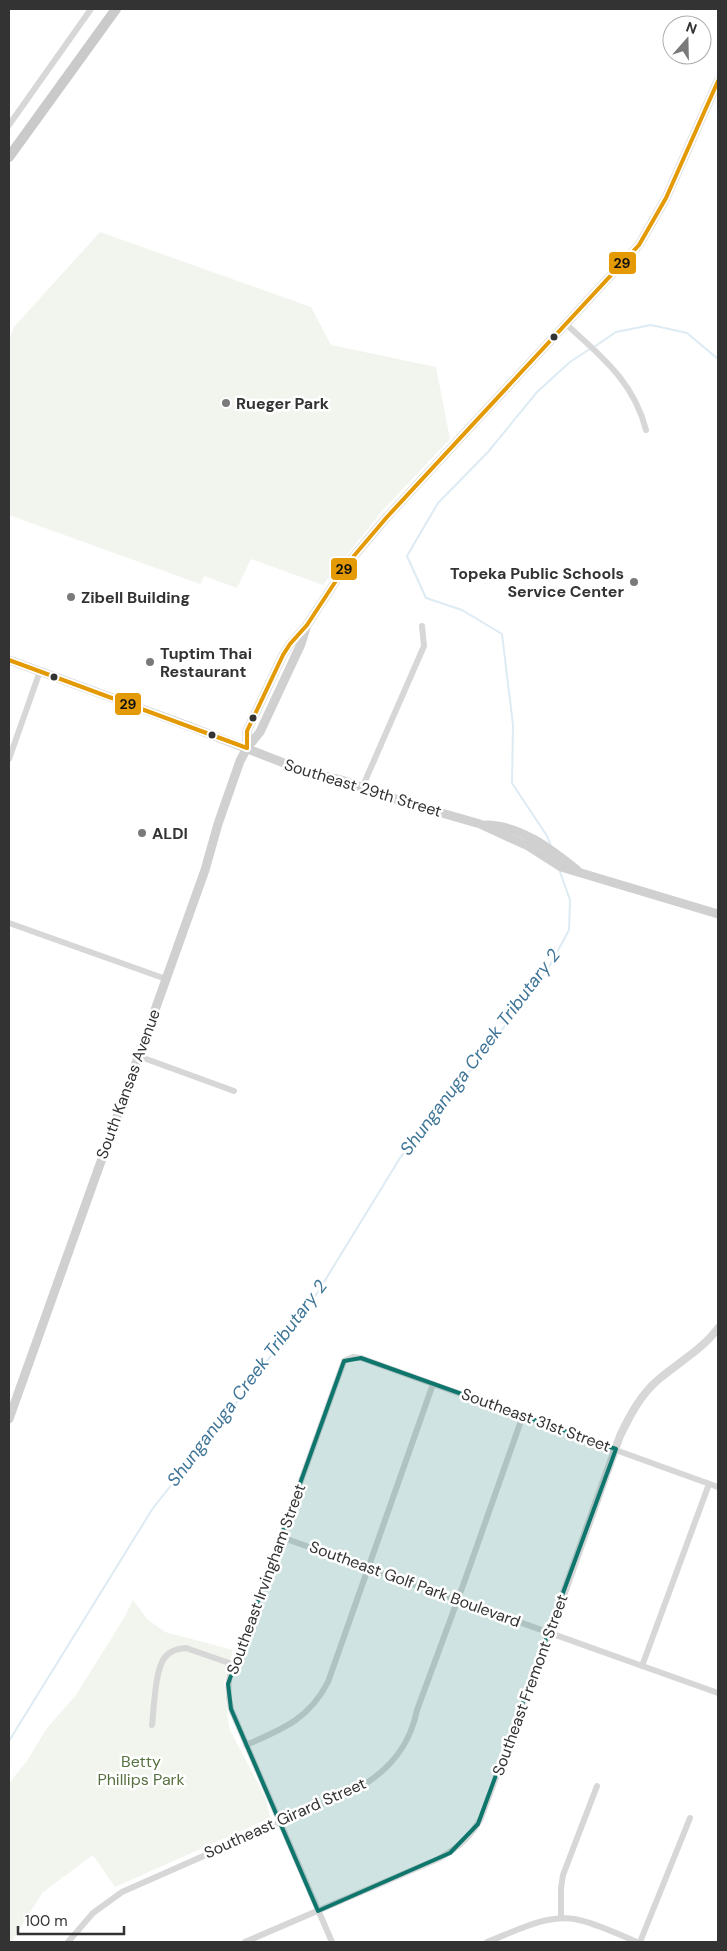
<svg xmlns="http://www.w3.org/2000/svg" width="727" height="1951" viewBox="0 0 727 1951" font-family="'DM Sans',sans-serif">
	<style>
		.green { fill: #f1f5ed }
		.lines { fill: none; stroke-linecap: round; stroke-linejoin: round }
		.stream { stroke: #ddebf3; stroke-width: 2 }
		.minor { stroke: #d7d7d7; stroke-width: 6 }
		.tertiary { stroke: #d7d7d7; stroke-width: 8 }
		.secondary { stroke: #d0d0d0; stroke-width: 9 }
		.primary { stroke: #cacaca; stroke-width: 10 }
		.bus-1-casing { stroke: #fff; stroke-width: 8 }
		.bus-1 { stroke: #e39a05; stroke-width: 4 }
		.marked { fill: #0f766e; fill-opacity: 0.2; stroke: #0f766e; stroke-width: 4; stroke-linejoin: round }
		.bus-dot { fill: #333; stroke: #fff; stroke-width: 2 }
		.poi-dot { fill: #7a7a7a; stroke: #fff; stroke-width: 2 }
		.labels { text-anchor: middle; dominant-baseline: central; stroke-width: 5; stroke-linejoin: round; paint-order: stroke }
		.poi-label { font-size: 16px; font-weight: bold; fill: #333; stroke: #fff; text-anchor: start }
		.street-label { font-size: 16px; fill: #333; stroke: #fff }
		.park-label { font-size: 16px; fill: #56703f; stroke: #fff }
		.water-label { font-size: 18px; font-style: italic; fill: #3f7597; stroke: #fff }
		.line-badge { stroke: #fff; stroke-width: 2 }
		.pale-badge-label { font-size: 14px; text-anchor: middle; font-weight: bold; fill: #111 }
	</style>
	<rect width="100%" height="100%" fill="#fff"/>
	<g class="green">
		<path d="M 100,232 L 311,307 L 331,345 L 436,367 L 450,439 L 382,511 L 323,585 L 251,559 L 237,588 L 204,576 L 200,584 L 9,515 L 9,342 L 14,327 Z"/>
		<path d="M 133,1600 L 147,1619 L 165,1632 L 233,1650 L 224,1683 L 229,1728 L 266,1799 L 270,1818 L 115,1887 L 93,1855 L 43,1892 L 11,1942 L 9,1942 L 9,1783 L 27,1761 L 47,1728 L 76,1695 L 124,1618 Z"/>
	</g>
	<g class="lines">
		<g class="stream">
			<path d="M 594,347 L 616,332 L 651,325 L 687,333 L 718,359"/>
			<path d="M 551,846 L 547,836 L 512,783 L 513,725 L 502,634 L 462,610 L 426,598 L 407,556 L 438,503 L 488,452 L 537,392 L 570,362 L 590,349"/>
			<path d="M 9,1741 L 153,1508 L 233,1407 L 316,1295 L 400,1158 L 489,1047 L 549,967 L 569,930 L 570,900 L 559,869"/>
		</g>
		<g class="minor">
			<path d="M 9,125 L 91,9"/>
			<path d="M 567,325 C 601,356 634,382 646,430"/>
			<path d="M 9,759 L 40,671"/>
			<path d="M 362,788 L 424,646 L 422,626"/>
			<path d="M 9,923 L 166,979"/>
			<path d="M 138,1056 L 234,1091"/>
			<path d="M 281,1537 L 718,1693"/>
			<path d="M 642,1666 L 709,1484"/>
			<path d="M 152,1725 C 154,1709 155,1669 165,1657 C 171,1650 178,1649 186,1648 L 232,1664"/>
			<path d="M 246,1745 C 283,1729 309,1719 328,1682 L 433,1384"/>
			<path d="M 561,1918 L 561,1888 L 563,1875 L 597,1786"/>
			<path d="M 68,1942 L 93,1913 L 122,1892 L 360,1787 C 391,1769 410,1745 417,1710 L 465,1580 L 523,1415"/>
			<path d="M 245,1942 L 438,1859 C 457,1849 471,1837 481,1818 L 550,1632"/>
			<path d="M 332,1942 L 231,1709 C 226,1687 228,1670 240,1651 L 344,1361 L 353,1357 L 361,1358 L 718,1487"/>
			<path d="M 487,1942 C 514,1932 545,1914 575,1919 C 596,1923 617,1934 637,1942"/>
			<path d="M 640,1942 L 690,1818"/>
		</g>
		<path class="tertiary" d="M 550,1632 L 620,1436 C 630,1415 641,1394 659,1379 C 679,1362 703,1349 718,1328"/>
		<g class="secondary">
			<path d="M 9,660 L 191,727 L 307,772 L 341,780 L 407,803 L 480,824 L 528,846 L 561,867 L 718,914"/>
			<path d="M 247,748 L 247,731 L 283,655 L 290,644 L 307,625 L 347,564 L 387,517 L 639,245 L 666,198 L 718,81"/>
			<path d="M 486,825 C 520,825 552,850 577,870"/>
			<path d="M 9,1419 L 205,870 L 218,824 L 240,761 L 247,748 L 260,732 L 301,644 L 307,625"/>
		</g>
		<path class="primary" d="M 9,157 L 116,9"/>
		<defs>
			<g id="bus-1">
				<path d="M 9,660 L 247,748"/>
				<path d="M 247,748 L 247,731 L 283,655 L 290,644 L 307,625 L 347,564 L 387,517 L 639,245 L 666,198 L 718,81"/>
			</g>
		</defs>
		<use href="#bus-1" class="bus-1-casing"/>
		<use href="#bus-1" class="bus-1"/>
	</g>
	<path class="marked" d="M 361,1358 L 616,1449 L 478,1824 L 450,1853 L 318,1911 L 231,1709 L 228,1684 L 344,1361 Z"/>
	<g class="bus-dot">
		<circle cx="554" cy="337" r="4.5"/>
		<circle cx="54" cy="677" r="4.5"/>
		<circle cx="253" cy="718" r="4.5"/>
		<circle cx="212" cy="735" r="4.5"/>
	</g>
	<g class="poi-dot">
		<circle cx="226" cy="403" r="5"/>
		<circle cx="634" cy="582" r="5"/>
		<circle cx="71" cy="597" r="5"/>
		<circle cx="150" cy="662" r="5"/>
		<circle cx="142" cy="833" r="5"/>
	</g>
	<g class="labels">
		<g class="poi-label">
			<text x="236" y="403">Rueger Park</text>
			<text x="624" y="573" text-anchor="end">Topeka Public Schools<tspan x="624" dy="18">Service Center</tspan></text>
			<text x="81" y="597">Zibell Building</text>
			<text x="160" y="653">Tuptim Thai<tspan x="160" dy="18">Restaurant</tspan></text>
			<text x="152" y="833">ALDI</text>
		</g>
		<g class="street-label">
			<text transform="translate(363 788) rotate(17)">Southeast 29th Street</text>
			<text transform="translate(128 1084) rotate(-70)">South Kansas Avenue</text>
			<text transform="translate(536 1420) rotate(20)">Southeast 31st Street</text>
			<text transform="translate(266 1579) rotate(-70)">Southeast Irvingham Street</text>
			<text transform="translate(415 1584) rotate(20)">Southeast Golf Park Boulevard</text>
			<text transform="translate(530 1685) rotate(-70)">Southeast Fremont Street</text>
			<text transform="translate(285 1818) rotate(-24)">Southeast Girard Street</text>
		</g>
		<g class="park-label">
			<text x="141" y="1761">Betty<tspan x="141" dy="18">Phillips Park</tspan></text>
		</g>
		<g class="water-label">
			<text transform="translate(480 1052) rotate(-53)">Shunganuga Creek Tributary 2</text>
			<text transform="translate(247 1383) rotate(-53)">Shunganuga Creek Tributary 2</text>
		</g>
	</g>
	<g class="line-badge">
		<rect x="608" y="251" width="29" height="24" rx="5" fill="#e39a05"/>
		<rect x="330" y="557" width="28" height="24" rx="5" fill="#e39a05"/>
		<rect x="114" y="692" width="28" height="24" rx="5" fill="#e39a05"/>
	</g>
	<g class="pale-badge-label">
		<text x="622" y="268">29</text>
		<text x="344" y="574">29</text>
		<text x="128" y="709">29</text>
	</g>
	<rect width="727" height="1951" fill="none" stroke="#333333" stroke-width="20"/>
	<g transform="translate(687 40) rotate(20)"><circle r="24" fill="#ffffff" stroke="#adadad"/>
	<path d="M0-4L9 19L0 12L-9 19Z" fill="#7a7a7a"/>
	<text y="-8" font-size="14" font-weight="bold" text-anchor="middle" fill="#333333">N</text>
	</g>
	<path d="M18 1926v8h106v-8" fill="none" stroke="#333333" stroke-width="2.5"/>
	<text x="25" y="1926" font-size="15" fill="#333333" stroke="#ffffff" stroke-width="4" paint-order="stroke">100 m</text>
</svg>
